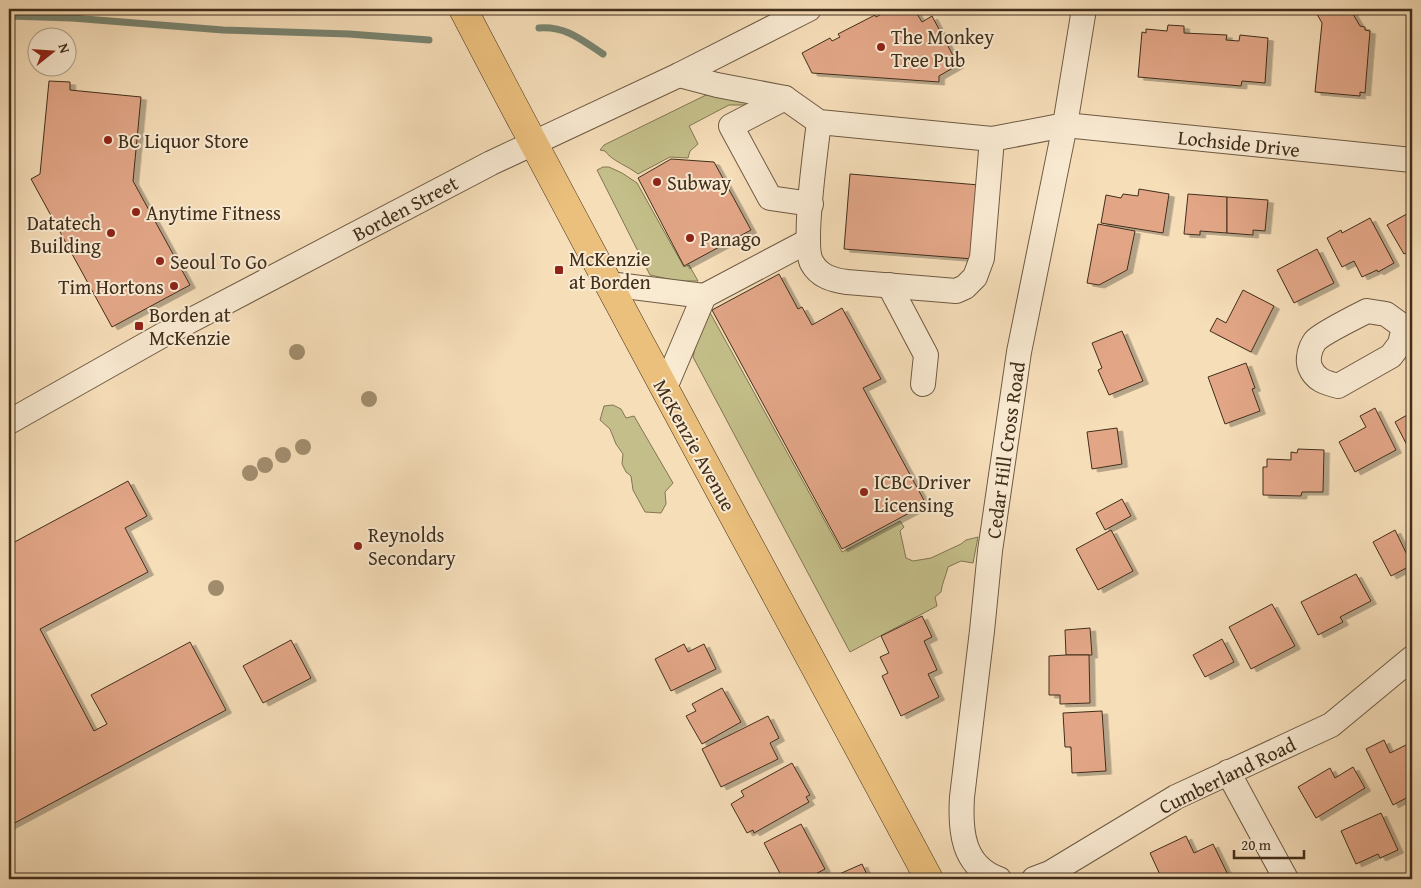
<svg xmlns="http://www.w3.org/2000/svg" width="1421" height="888" viewBox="0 0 1421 888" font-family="'Gentium Book Plus',serif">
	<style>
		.green { fill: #c4bf8a; stroke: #827652 }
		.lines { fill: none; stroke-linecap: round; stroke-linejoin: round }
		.stream { stroke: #798470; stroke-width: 7 }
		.building { fill: #e2a687; stroke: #412e1b; filter: url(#shadow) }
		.minor-casing { stroke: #6e5a42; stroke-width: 26 }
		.major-casing { stroke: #412e1b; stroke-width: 29 }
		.minor { stroke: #f9ead2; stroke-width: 24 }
		.major { stroke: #ebbf7c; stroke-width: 28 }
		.tree { fill: #a18d6e }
		.poi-dot { fill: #8f2418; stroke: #f9ead2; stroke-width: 2 }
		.labels { text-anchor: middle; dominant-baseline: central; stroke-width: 4; stroke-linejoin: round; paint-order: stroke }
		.poi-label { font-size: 20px; fill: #412e1b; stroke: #f9ead2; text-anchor: start }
		.street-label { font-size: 20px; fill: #412e1b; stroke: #f9ead2 }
	</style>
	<defs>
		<filter id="shadow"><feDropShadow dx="5.5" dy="3" stdDeviation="0" flood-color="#0004"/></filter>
	</defs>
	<rect width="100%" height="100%" fill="#f6deb9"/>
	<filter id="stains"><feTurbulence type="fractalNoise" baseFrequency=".004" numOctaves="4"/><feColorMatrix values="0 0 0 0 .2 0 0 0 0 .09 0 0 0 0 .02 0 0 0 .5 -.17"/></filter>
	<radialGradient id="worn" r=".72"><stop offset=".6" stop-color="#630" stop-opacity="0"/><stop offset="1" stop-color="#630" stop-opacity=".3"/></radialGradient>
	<g class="green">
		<path d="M 706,95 L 756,100 L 749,105 L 729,105 L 689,126 L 698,144 L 690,151 L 688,158 L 670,157 L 638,174 C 628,166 612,161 605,151 L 600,150 L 604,145 Z"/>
		<path d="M 603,167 L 609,167 L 622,173 L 637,183 L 684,267 L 689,265 L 698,281 L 678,281 L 650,275 L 597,170 Z"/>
		<path d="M 708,309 L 842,552 L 900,521 L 904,527 L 900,531 L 906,558 L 913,561 L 931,558 L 961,544 L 966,540 L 978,537 L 973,563 L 961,561 L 948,567 C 946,576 942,583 941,592 L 935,597 L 937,606 L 850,652 L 693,357 L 700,327 Z"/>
		<path d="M 613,405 L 621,409 L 626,418 L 634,416 L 673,483 L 665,492 L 666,504 L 661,513 L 645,512 L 633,490 L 631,476 L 626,472 L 622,464 L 623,454 L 616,444 L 610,429 L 600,420 L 604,406 Z"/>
	</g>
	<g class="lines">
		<g class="stream">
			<path d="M 9,16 L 72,18 L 223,30 L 349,34 L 429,40"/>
			<path d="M 539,28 C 566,26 582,40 603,54"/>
		</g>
	</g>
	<g class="building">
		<path d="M 891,9 L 898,9 L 899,12 L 905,9 L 914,9 L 922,22 L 932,16 L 958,65 L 939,76 L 939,82 L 812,73 L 802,53 L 830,38 L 832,41 L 840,37 L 838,34 L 875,15 L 876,17 Z"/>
		<path d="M 1314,9 L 1350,9 L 1360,26 L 1365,27 L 1365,30 L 1370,31 L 1365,93 L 1360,92 L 1360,96 L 1315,92 L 1322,23 Z"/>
		<path d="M 1168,25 L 1184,26 L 1184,33 L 1227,35 L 1226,40 L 1239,41 L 1240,35 L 1268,38 L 1265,83 L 1242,81 L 1241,86 L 1138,77 L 1142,32 L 1146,33 L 1146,29 L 1167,31 Z"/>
		<path d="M 49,81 L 70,82 L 70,90 L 141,97 L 133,181 L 190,285 L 112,327 L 31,179 L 40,174 Z"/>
		<path d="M 671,159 L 714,162 L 751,230 L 684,266 L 638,178 Z"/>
		<path d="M 850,174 L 979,185 L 973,259 L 844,249 Z"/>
		<path d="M 1139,189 L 1169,194 L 1163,233 L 1101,223 L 1106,195 L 1121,198 L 1123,194 L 1138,196 Z"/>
		<path d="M 1188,194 L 1227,197 L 1227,233 L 1200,231 L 1200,235 L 1184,234 Z"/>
		<path d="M 1227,197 L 1268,200 L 1265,231 L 1253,230 L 1253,235 L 1227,233 Z"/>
		<path d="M 1412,211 L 1412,250 L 1404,254 L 1387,225 Z"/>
		<path d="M 1370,218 L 1394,263 L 1378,272 L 1377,270 L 1362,277 L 1354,261 L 1342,267 L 1327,238 L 1341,230 L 1342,233 Z"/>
		<path d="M 1098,224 L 1135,231 L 1127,270 L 1099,285 L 1087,283 Z"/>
		<path d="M 1317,249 L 1334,283 L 1294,303 L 1277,270 Z"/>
		<path d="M 779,274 L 798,309 L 802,307 L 812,325 L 842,308 L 881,379 L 863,388 L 926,504 L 842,549 L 712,310 Z"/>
		<path d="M 1243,290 L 1274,306 L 1251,352 L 1210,331 L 1217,318 L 1226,323 Z"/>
		<path d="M 1122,331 L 1143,381 L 1109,395 L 1098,370 L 1102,368 L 1092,343 Z"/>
		<path d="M 1246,363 L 1255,388 L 1252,389 L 1260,411 L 1225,424 L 1208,377 Z"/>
		<path d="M 1375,408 L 1396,450 L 1355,472 L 1339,442 L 1366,427 L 1360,416 Z"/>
		<path d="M 1412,412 L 1412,450 L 1410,451 L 1395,422 Z"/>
		<path d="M 1117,428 L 1122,464 L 1092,469 L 1087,432 Z"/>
		<path d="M 1298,449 L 1324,450 L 1323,492 L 1302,492 L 1301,496 L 1263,495 L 1263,467 L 1267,467 L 1267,459 L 1291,460 L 1291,452 L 1297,453 Z"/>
		<path d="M 128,481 L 147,516 L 125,528 L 148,572 L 40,629 L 94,731 L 107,724 L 91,695 L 190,642 L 226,710 L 9,826 L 9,545 Z"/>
		<path d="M 1122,499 L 1131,516 L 1105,530 L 1096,513 Z"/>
		<path d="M 1111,530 L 1133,571 L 1098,590 L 1076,549 Z"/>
		<path d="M 1395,530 L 1412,565 L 1391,576 L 1373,542 Z"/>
		<path d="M 1412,550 L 1412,563 L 1407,553 Z"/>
		<path d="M 1356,574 L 1371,601 L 1340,617 L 1343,622 L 1318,635 L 1301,602 Z"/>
		<path d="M 1272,604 L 1295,646 L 1251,669 L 1229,627 Z"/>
		<path d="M 922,616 L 932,637 L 924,641 L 937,670 L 928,674 L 939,697 L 901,716 L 882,676 L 888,673 L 880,657 L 889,653 L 881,636 Z"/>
		<path d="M 1090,628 L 1092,655 L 1066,655 L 1065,630 Z"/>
		<path d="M 1222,639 L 1234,662 L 1205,677 L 1193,655 Z"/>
		<path d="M 291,640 L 311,678 L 263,703 L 243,666 Z"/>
		<path d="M 684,644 L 688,652 L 704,644 L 716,669 L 671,691 L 655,659 Z"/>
		<path d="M 1066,655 L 1089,655 L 1090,703 L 1060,704 L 1060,695 L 1049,695 L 1049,656 Z"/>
		<path d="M 722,688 L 741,722 L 702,744 L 686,716 L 696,711 L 692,704 Z"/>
		<path d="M 1102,711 L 1106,771 L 1072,773 L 1071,747 L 1065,747 L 1063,713 Z"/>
		<path d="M 768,716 L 779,738 L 770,743 L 778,759 L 721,787 L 702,749 Z"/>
		<path d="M 1384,740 L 1390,753 L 1412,742 L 1412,795 L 1393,805 L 1366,749 Z"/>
		<path d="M 792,763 L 810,795 L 806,797 L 809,802 L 754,833 L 753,830 L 747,833 L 731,804 L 744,796 L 741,791 Z"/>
		<path d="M 1353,767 L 1365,788 L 1316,818 L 1298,787 L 1330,768 L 1335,778 Z"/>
		<path d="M 1381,813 L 1398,850 L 1380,858 L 1378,854 L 1356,864 L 1341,831 Z"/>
		<path d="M 801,824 L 825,869 L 806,879 L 783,879 L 764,843 Z"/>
		<path d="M 1186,836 L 1194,853 L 1213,844 L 1230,879 L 1162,879 L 1150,853 Z"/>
		<path d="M 862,864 L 869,879 L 839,879 L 837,875 Z"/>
	</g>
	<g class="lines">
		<defs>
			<g id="minor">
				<path d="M 679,75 L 717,85 L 785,98 L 819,122 L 992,139 L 1065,125 L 1412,160"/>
				<path d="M 785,98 L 731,126 L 770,198 L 811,204"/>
				<path d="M 819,122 C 816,146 802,247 812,263 C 819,276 832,280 847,282 L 956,291 L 965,287 L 975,277 L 982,258 L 992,139"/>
				<path d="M 609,284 L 704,296 L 808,241"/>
				<path d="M 889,285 L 926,355 L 923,384"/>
				<path d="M 1367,311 L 1386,314 L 1404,327 L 1400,344 L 1391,356 L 1338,386 C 1326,383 1315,380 1310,367 C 1307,359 1310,348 1315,341 C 1321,334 1357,316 1367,311 Z"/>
				<path d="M 664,390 L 704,296"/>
				<path d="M 9,422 L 161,336 L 491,163 L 679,75 L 809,9"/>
				<path d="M 1228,772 L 1286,879"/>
				<path d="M 999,879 C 962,866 960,830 962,797 L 982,631 L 990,551 L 1019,352 L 1065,125 L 1084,9"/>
				<path d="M 1034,879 L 1050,873 L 1176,797 L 1331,725 L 1412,658"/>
			</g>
			<path id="major" d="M 463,9 C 615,301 774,589 929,879"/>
		</defs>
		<use href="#minor" class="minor-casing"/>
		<use href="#major" class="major-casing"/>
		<use href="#minor" class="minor"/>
		<use href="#major" class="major"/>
	</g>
	<g class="tree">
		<circle cx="297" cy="352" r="8"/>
		<circle cx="369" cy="399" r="8"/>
		<circle cx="303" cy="447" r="8"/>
		<circle cx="283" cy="455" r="8"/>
		<circle cx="265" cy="465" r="8"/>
		<circle cx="250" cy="473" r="8"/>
		<circle cx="216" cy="588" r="8"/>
	</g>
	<g class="poi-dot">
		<circle cx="881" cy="47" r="5"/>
		<circle cx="108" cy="140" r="5"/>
		<circle cx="657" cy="182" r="5"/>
		<circle cx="136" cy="212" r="5"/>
		<circle cx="111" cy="233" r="5"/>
		<circle cx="690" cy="238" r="5"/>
		<circle cx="160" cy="261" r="5"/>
		<rect x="554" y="265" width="10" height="10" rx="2.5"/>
		<circle cx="174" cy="286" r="5"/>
		<rect x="134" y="321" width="10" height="10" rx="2.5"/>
		<circle cx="864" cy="492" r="5"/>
		<circle cx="358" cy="546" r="5"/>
	</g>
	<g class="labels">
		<g class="poi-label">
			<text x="891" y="36">The Monkey<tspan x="891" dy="23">Tree Pub</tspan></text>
			<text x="118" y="140">BC Liquor Store</text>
			<text x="667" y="182">Subway</text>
			<text x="146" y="212">Anytime Fitness</text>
			<text x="101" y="222" text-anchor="end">Datatech<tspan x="101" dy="23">Building</tspan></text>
			<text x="700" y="238">Panago</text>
			<text x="569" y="258">McKenzie<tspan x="569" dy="23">at Borden</tspan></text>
			<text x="170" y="261">Seoul To Go</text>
			<text x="164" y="286" text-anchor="end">Tim Hortons</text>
			<text x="149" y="314">Borden at<tspan x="149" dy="23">McKenzie</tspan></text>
			<text x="874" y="481">ICBC Driver<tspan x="874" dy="23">Licensing</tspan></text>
			<text x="368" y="534">Reynolds<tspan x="368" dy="23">Secondary</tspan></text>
		</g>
		<g class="street-label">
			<text transform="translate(1239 143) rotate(6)">Lochside Drive</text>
			<text transform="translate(405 208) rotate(-28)">Borden Street</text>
			<text transform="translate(695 445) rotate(61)">McKenzie Avenue</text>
			<text transform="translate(1005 450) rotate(-82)">Cedar Hill Cross Road</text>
			<text transform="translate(1227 775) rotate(-26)">Cumberland Road</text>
		</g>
	</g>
	<rect width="1421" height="888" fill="none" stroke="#f6deb9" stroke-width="30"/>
	<rect x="10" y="10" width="1401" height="868" fill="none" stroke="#412e1b" stroke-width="2.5"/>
	<rect x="15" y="15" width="1391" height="858" fill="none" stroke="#412e1b"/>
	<g transform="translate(52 52) rotate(73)"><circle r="24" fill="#f9ead2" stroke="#af9f89"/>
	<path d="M0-4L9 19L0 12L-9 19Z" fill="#8f2418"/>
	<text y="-8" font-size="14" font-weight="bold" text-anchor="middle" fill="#412e1b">N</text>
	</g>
	<path d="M1234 850v8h70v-8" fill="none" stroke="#412e1b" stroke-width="2.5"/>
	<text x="1241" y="850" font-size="15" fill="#412e1b" stroke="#f9ead2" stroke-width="4" paint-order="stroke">20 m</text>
	<rect width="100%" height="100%" filter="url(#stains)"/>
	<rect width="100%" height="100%" fill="url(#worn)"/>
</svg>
